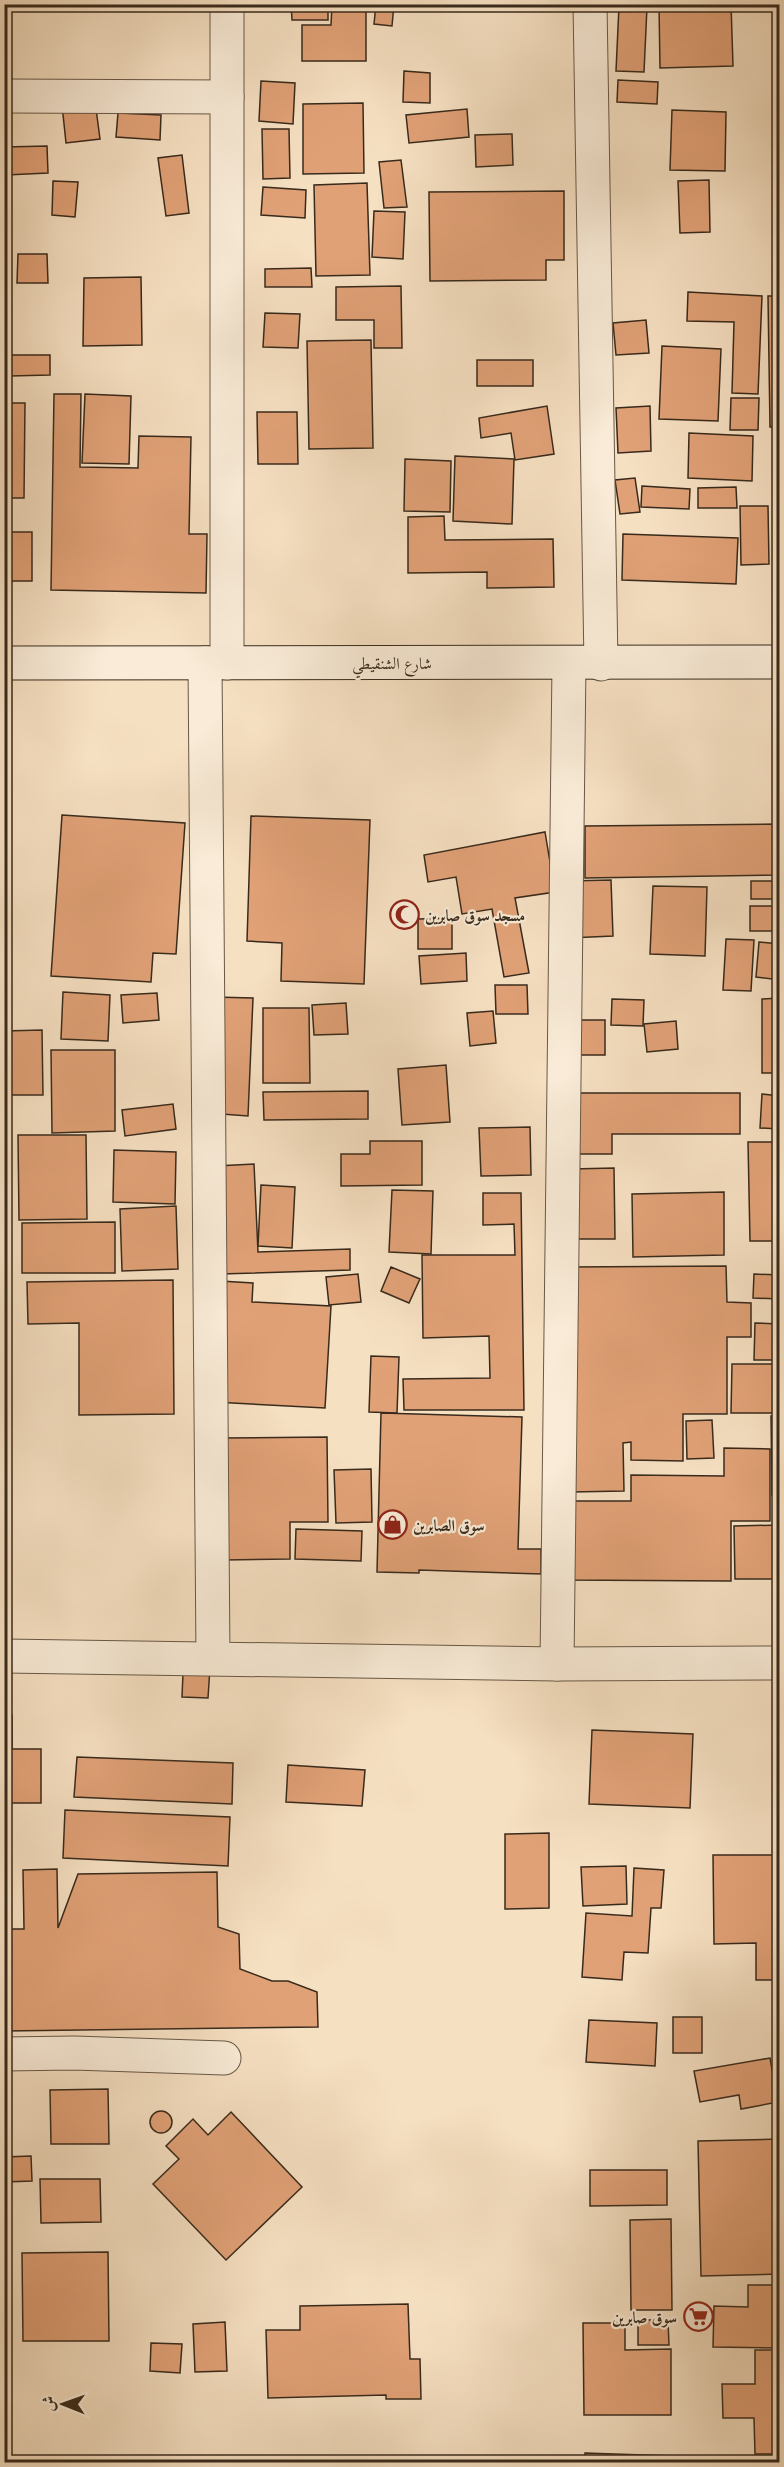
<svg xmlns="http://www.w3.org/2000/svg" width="784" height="2467" viewBox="0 0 784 2467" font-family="'Libre Caslon Text',Amiri,serif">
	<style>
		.building { fill: #e1a177; stroke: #382a1c; stroke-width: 1.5 }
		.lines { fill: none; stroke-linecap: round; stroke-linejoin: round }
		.street-casing { stroke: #685846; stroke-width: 35 }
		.secondary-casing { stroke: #382a1c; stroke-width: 35 }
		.street { stroke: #f9ebd7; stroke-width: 33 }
		.secondary { stroke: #f9ebd7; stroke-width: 33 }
		.labels { text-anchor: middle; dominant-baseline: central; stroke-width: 4.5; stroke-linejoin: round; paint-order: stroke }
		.street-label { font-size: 16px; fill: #382a1c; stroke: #f9ebd7 }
		.poi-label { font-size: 16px; font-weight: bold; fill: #382a1c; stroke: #f9ebd7; text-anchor: start }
	</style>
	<rect width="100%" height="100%" fill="#f6e0c2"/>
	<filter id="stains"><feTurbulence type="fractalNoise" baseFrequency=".00333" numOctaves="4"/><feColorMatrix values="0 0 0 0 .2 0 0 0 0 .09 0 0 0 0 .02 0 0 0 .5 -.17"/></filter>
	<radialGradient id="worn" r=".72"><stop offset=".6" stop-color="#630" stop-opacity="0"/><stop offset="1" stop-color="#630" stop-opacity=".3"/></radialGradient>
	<g class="building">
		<path d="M 291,4 L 328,4 L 328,20 L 292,20 Z"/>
		<path d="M 332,4 L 366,4 L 366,61 L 302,61 L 302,25 L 331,25 Z"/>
		<path d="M 376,4 L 394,4 L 392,26 L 374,24 Z"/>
		<path d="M 659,4 L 731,4 L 733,66 L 660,68 Z"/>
		<path d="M 619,6 L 647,7 L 644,72 L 616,71 Z"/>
		<path d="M 404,71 L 430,73 L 430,103 L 403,102 Z"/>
		<path d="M 618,80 L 658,82 L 657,104 L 617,102 Z"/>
		<path d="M 261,81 L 295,83 L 293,124 L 259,121 Z"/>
		<path d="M 95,101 L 100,139 L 66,143 L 62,105 Z"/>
		<path d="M 363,103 L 364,173 L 303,174 L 303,104 Z"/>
		<path d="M 467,109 L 469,137 L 409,143 L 406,115 Z"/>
		<path d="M 672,110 L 726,112 L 725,171 L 670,170 Z"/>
		<path d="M 118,113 L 161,115 L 160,140 L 116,137 Z"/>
		<path d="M 262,129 L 289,129 L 290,178 L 263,179 Z"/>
		<path d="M 512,134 L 513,165 L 476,167 L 475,135 Z"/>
		<path d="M 47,146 L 48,173 L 6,175 L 5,147 Z"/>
		<path d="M 182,155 L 189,213 L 166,216 L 158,158 Z"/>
		<path d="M 401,160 L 407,207 L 384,208 L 379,162 Z"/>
		<path d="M 709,180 L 710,232 L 680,233 L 678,181 Z"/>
		<path d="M 53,181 L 78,182 L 75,217 L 52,215 Z"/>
		<path d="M 367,183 L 370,275 L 316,276 L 314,185 Z"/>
		<path d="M 263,187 L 306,190 L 305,218 L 261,215 Z"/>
		<path d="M 564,191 L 564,260 L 546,260 L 546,280 L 430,281 L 429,192 Z"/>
		<path d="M 374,211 L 405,212 L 403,259 L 372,257 Z"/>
		<path d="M 18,254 L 47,254 L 48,283 L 17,283 Z"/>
		<path d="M 311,268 L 312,287 L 265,287 L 265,269 Z"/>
		<path d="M 141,277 L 142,345 L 83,346 L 84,278 Z"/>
		<path d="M 401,286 L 402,348 L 374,348 L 374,320 L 336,320 L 336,287 Z"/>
		<path d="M 688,292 L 762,296 L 758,394 L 732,393 L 734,322 L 687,321 Z"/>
		<path d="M 768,296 L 780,296 L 780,427 L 770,427 Z"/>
		<path d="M 265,313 L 300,314 L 298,348 L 263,347 Z"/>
		<path d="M 646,320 L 649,353 L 616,355 L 613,323 Z"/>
		<path d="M 371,340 L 373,448 L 309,449 L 307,341 Z"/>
		<path d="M 662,346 L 721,349 L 718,421 L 659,419 Z"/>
		<path d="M 10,355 L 50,355 L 50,375 L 10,376 Z"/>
		<rect x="477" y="360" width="56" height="26"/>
		<path d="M 54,394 L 81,394 L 80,467 L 138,468 L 139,436 L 191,437 L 189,534 L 207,534 L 206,593 L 51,590 Z"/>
		<path d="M 85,394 L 131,396 L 129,464 L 82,463 Z"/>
		<path d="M 731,398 L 759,398 L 758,430 L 730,430 Z"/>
		<path d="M 4,403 L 25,403 L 24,498 L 4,498 Z"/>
		<path d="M 547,406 L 554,454 L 515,460 L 511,433 L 481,438 L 479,418 Z"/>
		<path d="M 650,406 L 651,451 L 618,453 L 616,408 Z"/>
		<path d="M 257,412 L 297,412 L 298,464 L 258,464 Z"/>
		<path d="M 689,433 L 753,436 L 752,481 L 688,478 Z"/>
		<path d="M 455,456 L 514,459 L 512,524 L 453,521 Z"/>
		<path d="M 405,459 L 451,461 L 450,512 L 404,511 Z"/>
		<path d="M 635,478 L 640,512 L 620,514 L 615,480 Z"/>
		<path d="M 642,486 L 690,489 L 689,509 L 641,507 Z"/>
		<path d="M 736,487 L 737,508 L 698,508 L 698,488 Z"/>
		<path d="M 740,506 L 768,506 L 769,564 L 741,565 Z"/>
		<path d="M 444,516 L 445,540 L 553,539 L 554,587 L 487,588 L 487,572 L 408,573 L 408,517 Z"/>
		<rect x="4" y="532" width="28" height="49"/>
		<path d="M 623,534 L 738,538 L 736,584 L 622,580 Z"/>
		<path d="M 62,815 L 185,823 L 176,954 L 153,953 L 151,982 L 51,976 Z"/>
		<path d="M 251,816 L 370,820 L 364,984 L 281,981 L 282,943 L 247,941 Z"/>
		<path d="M 780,824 L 780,875 L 585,878 L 585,826 Z"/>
		<path d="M 545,832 L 555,892 L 515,898 L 529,973 L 504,977 L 492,909 L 462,914 L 456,877 L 428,882 L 424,855 Z"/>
		<path d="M 611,880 L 613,936 L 569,938 L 567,881 Z"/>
		<rect x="751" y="881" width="29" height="18"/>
		<path d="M 653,886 L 707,887 L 705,956 L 650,954 Z"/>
		<rect x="750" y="906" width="30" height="25"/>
		<path d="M 452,918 L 452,949 L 418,949 L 418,919 Z"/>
		<path d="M 726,939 L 754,940 L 751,991 L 723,990 Z"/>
		<path d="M 759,942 L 780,944 L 780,980 L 756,977 Z"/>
		<path d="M 466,953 L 467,981 L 421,984 L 419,956 Z"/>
		<path d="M 495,985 L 527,985 L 528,1014 L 496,1014 Z"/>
		<path d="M 63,992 L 110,995 L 108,1041 L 61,1039 Z"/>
		<path d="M 157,993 L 159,1020 L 123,1023 L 121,995 Z"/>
		<path d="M 213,997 L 253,998 L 248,1116 L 208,1113 Z"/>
		<path d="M 780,998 L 780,1073 L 762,1073 L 762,999 Z"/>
		<path d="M 612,999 L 644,1000 L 643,1026 L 611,1025 Z"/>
		<path d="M 346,1003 L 348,1034 L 314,1035 L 312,1005 Z"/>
		<path d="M 263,1008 L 309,1008 L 310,1083 L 263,1083 Z"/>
		<path d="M 493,1011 L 496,1043 L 470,1046 L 467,1013 Z"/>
		<rect x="567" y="1020" width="38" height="35"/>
		<path d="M 676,1021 L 678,1049 L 647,1052 L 644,1024 Z"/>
		<path d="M 42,1030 L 43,1095 L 4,1095 L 4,1031 Z"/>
		<path d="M 51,1050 L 115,1050 L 115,1131 L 52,1133 Z"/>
		<path d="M 446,1065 L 450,1122 L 402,1125 L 398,1069 Z"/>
		<path d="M 368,1091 L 368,1119 L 264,1120 L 263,1092 Z"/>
		<path d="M 567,1093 L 740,1093 L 740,1134 L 612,1134 L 612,1154 L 568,1154 Z"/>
		<path d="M 762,1094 L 780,1096 L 780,1129 L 760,1128 Z"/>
		<path d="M 173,1104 L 176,1129 L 125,1136 L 122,1110 Z"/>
		<path d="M 530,1127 L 531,1175 L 481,1176 L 479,1128 Z"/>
		<path d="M 18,1135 L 86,1135 L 87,1219 L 19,1220 Z"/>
		<path d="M 370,1141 L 422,1141 L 422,1185 L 341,1186 L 341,1154 L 370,1154 Z"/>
		<path d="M 748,1142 L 780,1142 L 780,1241 L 750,1241 Z"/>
		<path d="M 114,1150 L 176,1152 L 175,1204 L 113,1202 Z"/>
		<path d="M 254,1164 L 258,1252 L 350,1249 L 350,1270 L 220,1274 L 216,1166 Z"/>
		<path d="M 614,1168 L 615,1239 L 572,1239 L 571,1169 Z"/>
		<path d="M 261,1185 L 295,1187 L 292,1248 L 258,1246 Z"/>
		<path d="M 392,1190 L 433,1191 L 431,1254 L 389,1252 Z"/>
		<path d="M 724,1192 L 724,1255 L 633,1257 L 632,1194 Z"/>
		<path d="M 483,1193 L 521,1193 L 524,1410 L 404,1410 L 403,1379 L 490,1378 L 489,1336 L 423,1338 L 422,1255 L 515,1255 L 514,1224 L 483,1225 Z"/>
		<path d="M 176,1206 L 178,1269 L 122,1271 L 120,1209 Z"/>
		<path d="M 115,1222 L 115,1273 L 22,1273 L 22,1223 Z"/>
		<path d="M 726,1266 L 727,1302 L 751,1303 L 751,1337 L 727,1337 L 727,1414 L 683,1414 L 683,1461 L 631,1460 L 631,1442 L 623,1443 L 624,1491 L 571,1492 L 570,1267 Z"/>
		<path d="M 391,1267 L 420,1279 L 409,1303 L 381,1291 Z"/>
		<path d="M 358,1274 L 361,1302 L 329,1305 L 326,1277 Z"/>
		<path d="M 754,1274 L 780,1275 L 780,1299 L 753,1298 Z"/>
		<path d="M 173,1280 L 174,1414 L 79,1415 L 79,1323 L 28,1324 L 27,1282 Z"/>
		<path d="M 220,1281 L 253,1283 L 252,1302 L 331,1306 L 325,1408 L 214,1402 Z"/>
		<path d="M 755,1323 L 780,1324 L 780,1360 L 754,1360 Z"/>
		<path d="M 371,1356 L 399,1357 L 397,1413 L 369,1412 Z"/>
		<path d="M 732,1364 L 780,1364 L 780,1413 L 731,1413 Z"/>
		<path d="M 381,1413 L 522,1417 L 518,1549 L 541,1549 L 541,1574 L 419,1570 L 419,1573 L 377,1572 Z"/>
		<path d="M 771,1416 L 780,1416 L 780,1495 L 772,1495 Z"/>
		<path d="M 712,1420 L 714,1458 L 687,1459 L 686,1421 Z"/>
		<path d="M 327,1437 L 328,1522 L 290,1522 L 290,1559 L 224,1560 L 222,1438 Z"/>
		<path d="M 724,1448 L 770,1449 L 770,1521 L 731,1521 L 731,1581 L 564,1580 L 564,1501 L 631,1501 L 631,1475 L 724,1476 Z"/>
		<path d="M 371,1469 L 372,1522 L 336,1523 L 334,1470 Z"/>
		<path d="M 780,1525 L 780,1579 L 735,1579 L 734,1526 Z"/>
		<path d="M 296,1529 L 362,1531 L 361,1561 L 295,1559 Z"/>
		<path d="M 184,1650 L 211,1652 L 208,1698 L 182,1697 Z"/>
		<path d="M 4,1715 L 12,1715 L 12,1749 L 41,1749 L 41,1803 L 4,1803 Z"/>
		<path d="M 592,1730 L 693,1734 L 690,1808 L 589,1804 Z"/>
		<path d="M 77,1757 L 233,1763 L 232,1804 L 74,1797 Z"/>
		<path d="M 288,1765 L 365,1770 L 362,1806 L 286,1802 Z"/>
		<path d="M 65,1810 L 230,1817 L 228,1866 L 63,1858 Z"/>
		<path d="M 549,1833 L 549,1908 L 505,1909 L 505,1834 Z"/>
		<path d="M 713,1855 L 780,1855 L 780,1980 L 756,1980 L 756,1943 L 714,1944 Z"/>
		<path d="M 626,1866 L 627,1904 L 583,1906 L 581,1867 Z"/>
		<path d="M 634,1868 L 664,1870 L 661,1908 L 651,1908 L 648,1953 L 624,1952 L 622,1980 L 582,1977 L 586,1913 L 632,1916 Z"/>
		<path d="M 57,1869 L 58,1928 L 78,1874 L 217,1872 L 218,1927 L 239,1934 L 240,1969 L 272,1981 L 288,1981 L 317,1992 L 318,2027 L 4,2031 L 4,1929 L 24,1929 L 23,1870 Z"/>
		<rect x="673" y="2017" width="29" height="36"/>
		<path d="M 589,2020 L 657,2023 L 655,2066 L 586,2062 Z"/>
		<path d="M 770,2058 L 778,2102 L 741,2109 L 739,2095 L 700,2102 L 694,2071 Z"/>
		<path d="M 108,2089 L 109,2144 L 51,2144 L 50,2090 Z"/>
		<circle cx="161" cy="2122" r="11"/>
		<path d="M 231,2112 L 302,2187 L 226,2260 L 153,2184 L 179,2159 L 166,2146 L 193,2119 L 208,2135 Z"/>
		<path d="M 780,2139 L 780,2274 L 701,2276 L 698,2141 Z"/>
		<path d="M 31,2156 L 32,2181 L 4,2182 L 4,2157 Z"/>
		<path d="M 590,2170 L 667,2170 L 667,2205 L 590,2206 Z"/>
		<path d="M 40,2179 L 100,2179 L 101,2222 L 41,2223 Z"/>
		<path d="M 671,2219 L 672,2310 L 631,2310 L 630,2220 Z"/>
		<path d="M 108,2252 L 109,2341 L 23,2341 L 22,2253 Z"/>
		<path d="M 748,2285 L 780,2285 L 780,2348 L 713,2347 L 714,2306 L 748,2307 Z"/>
		<path d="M 408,2304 L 410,2359 L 420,2359 L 421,2399 L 386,2399 L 386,2395 L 268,2398 L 266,2330 L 300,2330 L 300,2306 Z"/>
		<path d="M 638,2320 L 668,2320 L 669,2345 L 638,2345 Z"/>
		<path d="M 225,2322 L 227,2371 L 195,2372 L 193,2324 Z"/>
		<path d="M 583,2323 L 625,2323 L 625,2350 L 671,2349 L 671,2415 L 584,2415 Z"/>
		<path d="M 151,2343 L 182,2344 L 180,2373 L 150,2371 Z"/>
		<path d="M 755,2350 L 780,2350 L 780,2454 L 755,2454 L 754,2418 L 723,2418 L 722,2384 L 755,2384 Z"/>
		<path d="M 585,2453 L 674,2456 L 674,2462 L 585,2462 Z"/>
	</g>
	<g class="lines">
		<defs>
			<g id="street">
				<path d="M 227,4 L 227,663"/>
				<path d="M 590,4 L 601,664"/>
				<path d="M 4,96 L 227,97"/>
				<path d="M 205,663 L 213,1658"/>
				<path d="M 4,1656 L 557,1664 L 780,1663"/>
				<path d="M 557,1664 L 569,664"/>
				<path d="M 4,2054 L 74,2053 L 224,2058"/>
			</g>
			<path id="secondary" d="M 4,663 L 780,662"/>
		</defs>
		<use href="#street" class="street-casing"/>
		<use href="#secondary" class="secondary-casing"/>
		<use href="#street" class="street"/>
		<use href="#secondary" class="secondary"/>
	</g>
	<defs>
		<symbol id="mosque-ring" viewBox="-11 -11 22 22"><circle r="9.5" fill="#f9ebd7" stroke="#8f2418" stroke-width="1.5"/><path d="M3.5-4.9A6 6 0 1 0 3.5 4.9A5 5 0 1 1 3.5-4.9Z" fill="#8f2418"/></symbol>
		<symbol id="shop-ring" viewBox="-11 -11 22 22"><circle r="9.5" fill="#f9ebd7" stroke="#8f2418" stroke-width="1.5"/><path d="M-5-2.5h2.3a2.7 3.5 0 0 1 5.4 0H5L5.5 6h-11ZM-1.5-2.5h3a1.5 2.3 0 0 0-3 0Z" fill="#8f2418"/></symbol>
		<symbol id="supermarket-ring" viewBox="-11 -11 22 22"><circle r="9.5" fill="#f9ebd7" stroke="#8f2418" stroke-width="1.5"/><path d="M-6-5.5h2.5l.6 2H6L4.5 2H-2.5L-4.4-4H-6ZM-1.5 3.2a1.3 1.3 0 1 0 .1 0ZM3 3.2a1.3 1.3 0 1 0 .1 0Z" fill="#8f2418"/></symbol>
	</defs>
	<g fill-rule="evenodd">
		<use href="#mosque-ring" x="388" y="898" width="33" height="33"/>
		<use href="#shop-ring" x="376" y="1508" width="33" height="33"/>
		<use href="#supermarket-ring" x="682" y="2300" width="33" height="33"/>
	</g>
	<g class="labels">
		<g class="street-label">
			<text x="392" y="663">شارع الشنقيطي</text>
		</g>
		<g class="poi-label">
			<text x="425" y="915">مسجد سوق صابرين</text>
			<text x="413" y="1525">سوق الصابرين</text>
			<text x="677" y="2317" text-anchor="end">سوق صابرين</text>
		</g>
	</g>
	<rect width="784" height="2467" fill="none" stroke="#f6e0c2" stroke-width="24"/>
	<rect x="6" y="6" width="772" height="2455" fill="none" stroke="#382a1c" stroke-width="3"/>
	<rect x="12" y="12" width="760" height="2443" fill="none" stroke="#382a1c" stroke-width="1.5"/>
	<g transform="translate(63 2404) rotate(271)" stroke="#f9ebd7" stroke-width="4.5" paint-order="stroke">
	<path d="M0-4.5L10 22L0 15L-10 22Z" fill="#382a1c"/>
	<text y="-9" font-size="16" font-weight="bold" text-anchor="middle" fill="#382a1c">ش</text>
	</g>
	<rect width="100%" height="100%" filter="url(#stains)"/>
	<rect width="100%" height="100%" fill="url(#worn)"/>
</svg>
